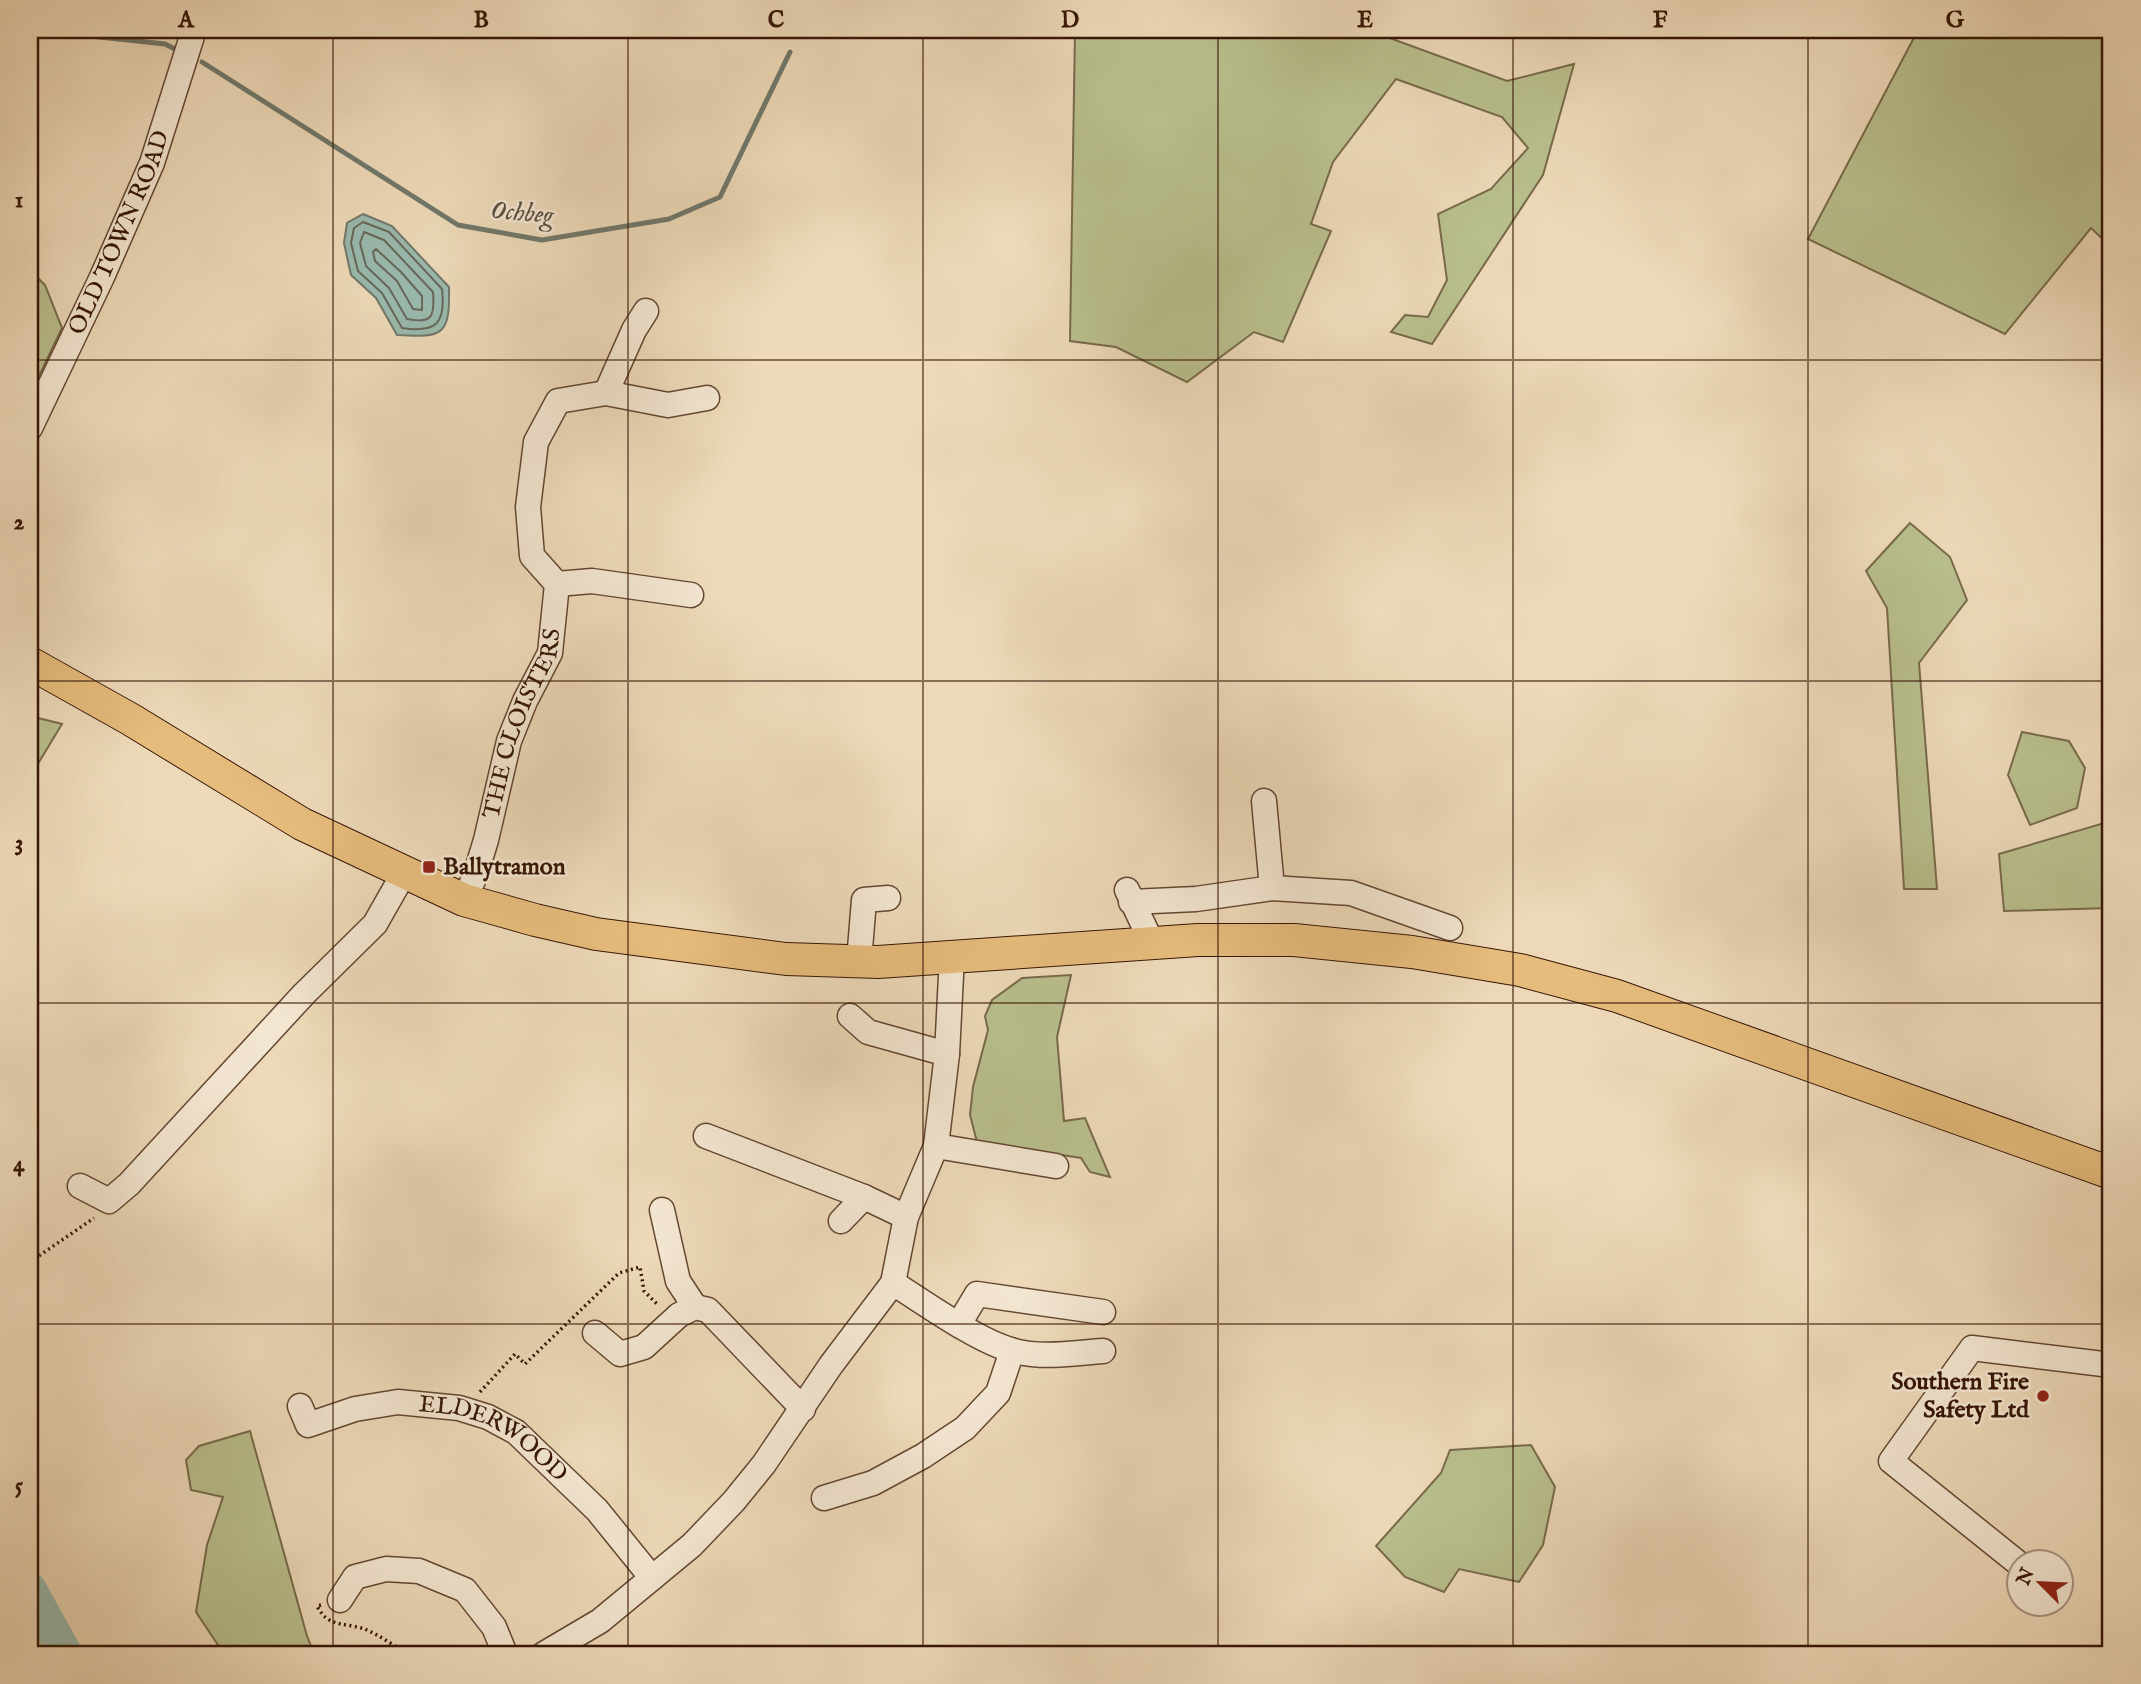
<svg xmlns="http://www.w3.org/2000/svg" width="2141" height="1684" viewBox="0 0 2141 1684" font-family="'IM FELL English',serif">
	<style>
		.green { fill: #b9bf8e; stroke: #786a4a; stroke-width: 2 }
		.water { fill: #99baae; stroke: #71786b; stroke-width: 2 }
		.lines { fill: none; stroke-linecap: round; stroke-linejoin: round }
		.shore { stroke: #68685a; stroke-width: 2 }
		.stream { stroke: #71786b; stroke-width: 5 }
		.river { stroke: #99baae; stroke-width: 33 }
		.minor-casing { stroke: #644732; stroke-width: 27 }
		.major-casing { stroke: #361606; stroke-width: 34 }
		.path { stroke: #361606; stroke-width: 3.5; stroke-dasharray: 2 3.5; stroke-linecap: butt }
		.minor { stroke: #f3e6d1; stroke-width: 24 }
		.major { stroke: #e6bc7c; stroke-width: 32 }
		.grid { fill: none; stroke: #361606; stroke-width: 2; stroke-opacity: 0.55 }
		.poi-dot { fill: #8f2418; stroke: #f3e6d1; stroke-width: 2.5 }
		.labels { text-anchor: middle; dominant-baseline: central; stroke-width: 5; stroke-linejoin: round; paint-order: stroke }
		.street-label { font-size: 24px; fill: #361606; stroke: #f3e6d1 }
		.poi-label { font-size: 24px; font-weight: bold; fill: #361606; stroke: #f3e6d1; text-anchor: start }
		.water-label { font-size: 26px; font-style: italic; fill: #594f41; stroke: #f3e6d1 }
		.neatline { fill: none; stroke: #361606; stroke-width: 2.5 }
		.grid-label { font-size: 23px; text-anchor: middle; font-weight: bold; fill: #361606 }
	</style>
	<rect width="100%" height="100%" fill="#edd9b8"/>
	<filter id="stains"><feTurbulence type="fractalNoise" baseFrequency=".00286" numOctaves="4"/><feColorMatrix values="0 0 0 0 .2 0 0 0 0 .09 0 0 0 0 .02 0 0 0 .5 -.17"/></filter>
	<radialGradient id="worn" r=".72"><stop offset=".6" stop-color="#630" stop-opacity="0"/><stop offset="1" stop-color="#630" stop-opacity=".3"/></radialGradient>
	<g class="green">
		<path d="M 1075,30 L 1368,30 L 1507,81 L 1574,64 L 1543,175 L 1432,344 L 1391,332 L 1405,315 L 1428,317 L 1447,280 L 1438,214 L 1491,189 L 1528,148 L 1502,117 L 1396,79 L 1333,162 L 1311,224 L 1331,231 L 1283,342 L 1254,332 L 1187,382 L 1116,347 L 1070,341 Z"/>
		<path d="M 1918,30 L 2111,30 L 2111,247 L 2091,228 L 2005,334 L 1808,239 Z"/>
		<path d="M 30,270 L 45,285 L 62,328 L 30,395 Z"/>
		<path d="M 1910,523 L 1950,557 L 1967,600 L 1919,663 L 1937,889 L 1904,889 L 1887,608 L 1866,571 Z"/>
		<path d="M 30,716 L 62,724 L 30,777 Z"/>
		<path d="M 2022,732 L 2069,741 L 2085,768 L 2077,808 L 2030,825 L 2008,775 Z"/>
		<path d="M 2111,821 L 2111,908 L 2004,911 L 1999,854 Z"/>
		<path d="M 1071,975 L 1057,1037 L 1064,1121 L 1085,1118 L 1110,1177 L 1090,1172 L 1081,1158 L 977,1142 L 970,1115 L 973,1087 L 988,1030 L 985,1016 L 992,1000 L 1022,978 Z"/>
		<path d="M 250,1431 L 307,1636 L 314,1654 L 217,1654 L 220,1648 L 196,1612 L 207,1545 L 223,1497 L 191,1490 L 186,1460 L 199,1446 Z"/>
		<path d="M 1531,1445 L 1555,1487 L 1543,1545 L 1519,1582 L 1459,1569 L 1444,1592 L 1405,1577 L 1376,1546 L 1441,1473 L 1450,1450 Z"/>
		<path d="M 30,1589 L 66,1654 L 30,1654 Z"/>
	</g>
	<path class="water" d="M 363,214 L 392,226 L 449,287 C 450,335 444,338 397,335 L 376,298 L 351,275 L 344,243 L 347,223 Z"/>
	<g class="lines">
		<g class="shore">
			<path d="M 363,222 L 389,232 L 442,289 C 446,324 436,333 402,328 L 382,293 L 358,271 L 351,243 L 354,228 Z"/>
			<path d="M 364,232 L 384,240 L 433,292 C 435,317 432,324 407,319 L 389,288 L 366,266 L 360,243 Z"/>
			<path d="M 376,249 L 401,272 L 422,296 L 422,310 L 413,309 L 397,281 L 375,261 L 373,252 Z"/>
		</g>
		<g class="stream">
			<path d="M 34,30 L 165,44 L 175,49"/>
			<path d="M 202,62 L 458,225 L 542,240 L 669,219 L 720,197 L 790,52"/>
		</g>
		<path class="river" d="M 30,1589 L 66,1654"/>
		<defs>
			<g id="minor">
				<path d="M 606,393 L 634,330 L 646,311"/>
				<path id="s1" d="M 30,428 L 102,277 L 152,163 L 194,30"/>
				<path d="M 557,584 L 592,581 L 691,595"/>
				<path d="M 1264,801 L 1272,888"/>
				<path d="M 1127,890 L 1152,943"/>
				<path id="s2" d="M 464,900 L 475,876 L 486,840 L 509,741 L 525,701 L 550,653 L 557,584 L 532,556 L 528,507 L 536,442 L 558,401 L 606,393 L 668,405 L 707,398"/>
				<path d="M 1131,902 L 1196,899 L 1272,888 L 1351,893 L 1450,928"/>
				<path d="M 859,961 L 864,900 L 888,898"/>
				<path d="M 850,1016 L 868,1032 L 947,1054"/>
				<path d="M 706,1136 L 864,1197 L 906,1217"/>
				<path d="M 936,1146 L 1056,1166"/>
				<path d="M 80,1186 L 109,1201 L 129,1184 L 304,994 L 375,924 L 404,873"/>
				<path d="M 662,1210 L 678,1281 L 695,1307"/>
				<path d="M 841,1221 L 864,1197"/>
				<path d="M 893,1283 C 925,1303 976,1340 1011,1350 C 1040,1359 1074,1353 1103,1351"/>
				<path d="M 959,1324 L 977,1294 L 1103,1312"/>
				<path d="M 595,1333 L 620,1354 L 644,1347 L 679,1315 L 695,1307 L 708,1310 L 803,1409"/>
				<path id="s3" d="M 300,1406 L 308,1425 L 355,1409 L 398,1402 L 459,1408 L 488,1417 L 516,1432 L 597,1510 L 652,1578"/>
				<path d="M 824,1498 L 873,1483 L 923,1456 L 965,1428 L 998,1393 L 1012,1351"/>
				<path d="M 2018,1563 L 1891,1461 L 1972,1348 L 2111,1365"/>
				<path d="M 340,1600 L 355,1577 L 386,1569 L 419,1571 L 465,1590 L 494,1627 L 505,1654"/>
				<path d="M 544,1654 L 600,1621 L 692,1545 L 734,1501 L 764,1464 L 831,1365 L 893,1283 L 906,1217 L 936,1146 L 947,1054 L 952,956"/>
			</g>
			<path id="major" d="M 30,663 L 130,719 L 302,824 L 464,900 L 535,920 L 596,934 L 786,959 L 878,962 L 1198,940 L 1294,940 L 1412,952 L 1520,970 L 1617,996 L 2111,1173"/>
		</defs>
		<use href="#minor" class="minor-casing"/>
		<use href="#major" class="major-casing"/>
		<g class="path">
			<path d="M 30,1262 L 94,1218"/>
			<path d="M 480,1392 L 515,1354 L 525,1364 L 619,1273 L 640,1267 L 644,1291 L 658,1305"/>
			<path d="M 321,1605 L 317,1606 C 329,1630 348,1621 369,1631 C 382,1637 395,1646 407,1654"/>
		</g>
		<use href="#minor" class="minor"/>
		<use href="#major" class="major"/>
	</g>
	<path class="grid" d="M 333,30 L 333,1654M 628,30 L 628,1654M 923,30 L 923,1654M 1218,30 L 1218,1654M 1513,30 L 1513,1654M 1808,30 L 1808,1654M 30,360 L 2111,360M 30,681 L 2111,681M 30,1003 L 2111,1003M 30,1324 L 2111,1324"/>
	<g class="poi-dot">
		<rect x="422" y="860" width="14" height="14" rx="3.5"/>
		<circle cx="2043" cy="1396" r="7"/>
	</g>
	<g class="labels">
		<g class="street-label">
			<text stroke="none"><textPath href="#s1" startOffset="215">OLD TOWN ROAD</textPath></text>
			<text stroke="none"><textPath href="#s2" startOffset="187">THE CLOISTERS</textPath></text>
			<text stroke="none"><textPath href="#s3" startOffset="219">ELDERWOOD</textPath></text>
		</g>
		<g class="poi-label">
			<text x="443" y="867">Ballytramon</text>
			<text x="2029" y="1382" text-anchor="end">Southern Fire<tspan x="2029" dy="28">Safety Ltd</tspan></text>
		</g>
		<g class="water-label">
			<text transform="translate(522 213) rotate(5)">Ochbeg</text>
		</g>
	</g>
	<rect width="2141" height="1684" fill="none" stroke="#edd9b8" stroke-width="77"/>
	<g transform="translate(2040 1583) rotate(294)"><circle r="33" fill="#f3e6d1" stroke="#a79380" stroke-width="2"/>
	<path d="M0-5L12 26L0 18L-12 26Z" fill="#8f2418"/>
	<text y="-10" font-size="19" font-weight="bold" text-anchor="middle" fill="#361606">N</text>
	</g>
	<rect x="38" y="38" width="2064" height="1608" class="neatline"/>
	<g class="grid-label">
		<text x="186" y="27">A</text>
		<text x="481" y="27">B</text>
		<text x="776" y="27">C</text>
		<text x="1070" y="27">D</text>
		<text x="1365" y="27">E</text>
		<text x="1660" y="27">F</text>
		<text x="1955" y="27">G</text>
		<text x="19" y="207">1</text>
		<text x="19" y="529">2</text>
		<text x="19" y="850">3</text>
		<text x="19" y="1171">4</text>
		<text x="19" y="1493">5</text>
	</g>
	<rect width="100%" height="100%" filter="url(#stains)"/>
	<rect width="100%" height="100%" fill="url(#worn)"/>
</svg>
